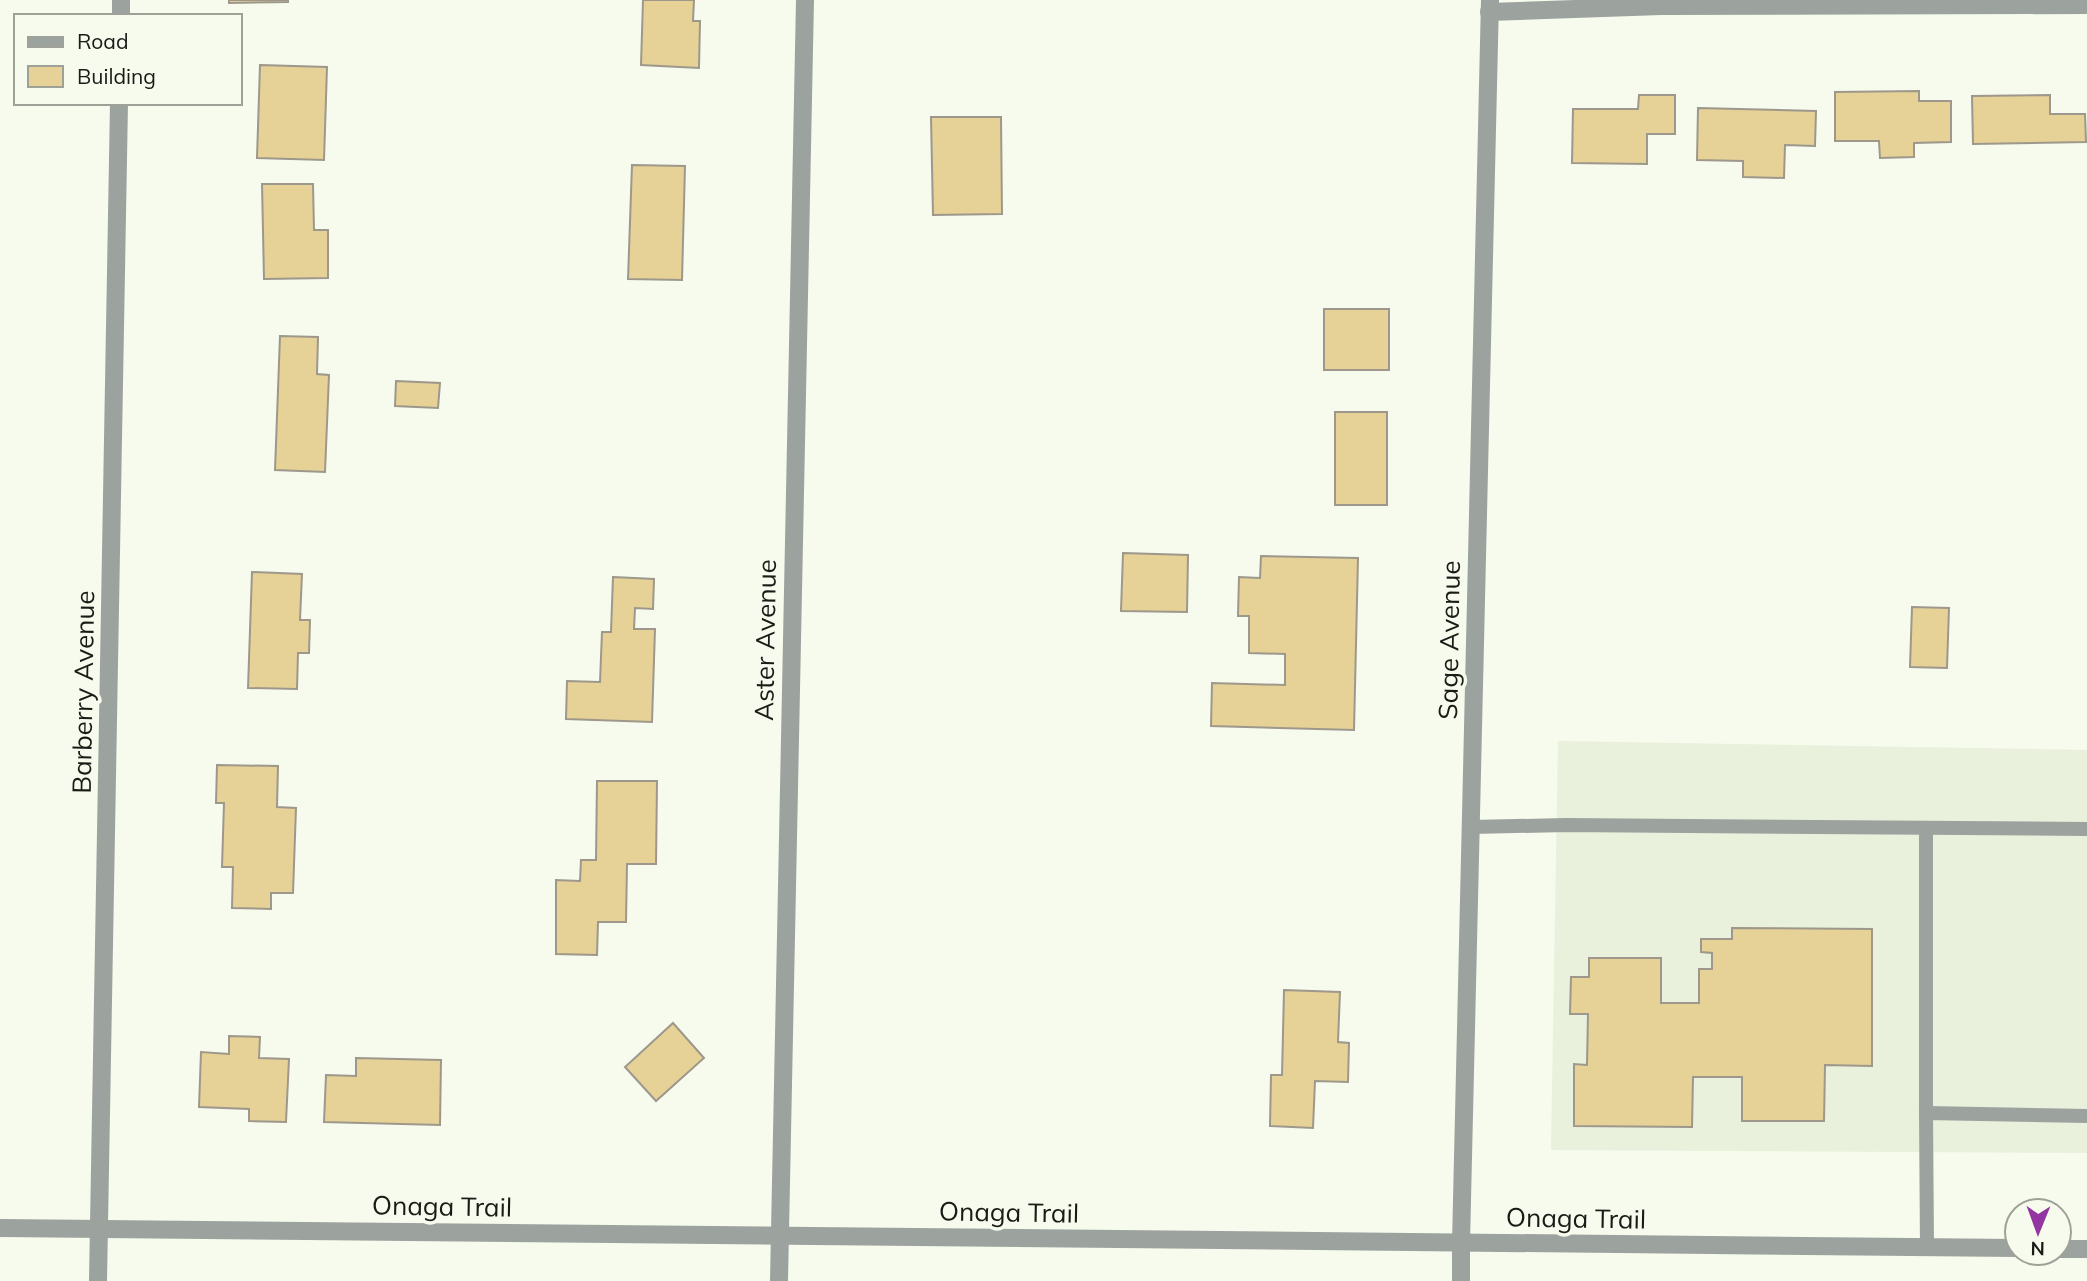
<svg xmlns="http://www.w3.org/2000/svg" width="2087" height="1281" viewBox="0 0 2087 1281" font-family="Mulish,sans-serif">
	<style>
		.built { fill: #e9f0db }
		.building { fill: #e6d296; stroke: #9d988b; stroke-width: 2 }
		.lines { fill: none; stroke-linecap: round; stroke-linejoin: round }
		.service { stroke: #9ca29e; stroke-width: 14 }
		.minor { stroke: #9ca29e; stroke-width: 18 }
		.tertiary { stroke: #9ca29e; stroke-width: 18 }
		.labels { text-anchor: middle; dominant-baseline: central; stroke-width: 7; stroke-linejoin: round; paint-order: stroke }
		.street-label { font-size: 26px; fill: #191b16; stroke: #f6fbed }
	</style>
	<rect width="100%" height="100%" fill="#f6fbed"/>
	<path class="built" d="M 1558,741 L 2087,750 L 2087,1153 L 1551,1150 Z"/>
	<g class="building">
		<path d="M 229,0 L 288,0 L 288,2 L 229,3 Z"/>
		<path d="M 643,0 L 694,0 L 693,21 L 700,21 L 699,68 L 641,65 Z"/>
		<path d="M 260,65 L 327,67 L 324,160 L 257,158 Z"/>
		<path d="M 1919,91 L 1919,101 L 1951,101 L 1951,142 L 1914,143 L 1914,157 L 1880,158 L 1879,141 L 1835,141 L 1835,92 Z"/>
		<path d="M 1639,95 L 1675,95 L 1675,134 L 1647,134 L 1647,164 L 1572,163 L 1573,109 L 1638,109 Z"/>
		<path d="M 2050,95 L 2050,114 L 2085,114 L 2086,142 L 1973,144 L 1972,96 Z"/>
		<path d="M 1698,108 L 1816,111 L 1815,146 L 1785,145 L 1784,178 L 1743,177 L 1743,161 L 1697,160 Z"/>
		<path d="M 931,117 L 1001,117 L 1002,214 L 933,215 Z"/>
		<path d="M 632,165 L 685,166 L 682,280 L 628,279 Z"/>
		<path d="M 262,184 L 313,184 L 314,230 L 328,230 L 328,278 L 264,279 Z"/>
		<rect x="1324" y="309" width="65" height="61"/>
		<path d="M 280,336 L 318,337 L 317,374 L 329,375 L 325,472 L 275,470 Z"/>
		<path d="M 396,381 L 440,383 L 438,408 L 395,406 Z"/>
		<rect x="1335" y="412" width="52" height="93"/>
		<path d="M 1123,553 L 1188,555 L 1187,612 L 1121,611 Z"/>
		<path d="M 1261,556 L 1358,558 L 1354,730 L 1211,726 L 1212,683 L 1285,685 L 1285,654 L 1249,653 L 1249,616 L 1238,616 L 1239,577 L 1260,578 Z"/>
		<path d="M 252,572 L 302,574 L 300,620 L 310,620 L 309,653 L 298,653 L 297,689 L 248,688 Z"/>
		<path d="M 613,577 L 654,579 L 653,609 L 635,608 L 634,629 L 655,629 L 652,722 L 566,719 L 567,681 L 600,682 L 602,632 L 611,632 Z"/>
		<path d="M 1912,607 L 1949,608 L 1947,668 L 1910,667 Z"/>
		<path d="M 217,765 L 278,766 L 277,807 L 296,808 L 293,893 L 271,893 L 271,909 L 232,908 L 233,867 L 222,867 L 224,803 L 216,803 Z"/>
		<path d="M 597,781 L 657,781 L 656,864 L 627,864 L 626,922 L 598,922 L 597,955 L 556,954 L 556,880 L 580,881 L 581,860 L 596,860 Z"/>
		<path d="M 1732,928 L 1872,929 L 1872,1066 L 1825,1065 L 1824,1121 L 1742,1121 L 1742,1077 L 1693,1077 L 1692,1127 L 1574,1126 L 1574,1064 L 1587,1065 L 1588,1014 L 1570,1014 L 1571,977 L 1589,977 L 1589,958 L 1661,958 L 1661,1003 L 1699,1003 L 1699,969 L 1712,969 L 1712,953 L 1701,952 L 1701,939 L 1732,939 Z"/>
		<path d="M 1284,990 L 1340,992 L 1338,1042 L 1349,1043 L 1348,1082 L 1315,1081 L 1313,1128 L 1270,1126 L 1271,1075 L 1282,1075 Z"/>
		<path d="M 673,1023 L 704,1058 L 656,1101 L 625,1067 Z"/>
		<path d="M 229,1036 L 260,1037 L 259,1058 L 289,1059 L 286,1122 L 249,1121 L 249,1109 L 199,1107 L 201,1052 L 229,1054 Z"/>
		<path d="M 356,1058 L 441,1060 L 440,1125 L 324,1122 L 326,1075 L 356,1076 Z"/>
	</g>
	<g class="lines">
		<g class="service">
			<path d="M 1471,827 L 1566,825 L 2087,829"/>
			<path d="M 1926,1113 L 1926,828"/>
			<path d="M 1927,1247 L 1926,1113 L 2087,1116"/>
		</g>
		<g class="minor">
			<path d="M 1489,12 L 1661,6 L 2087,5"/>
			<path d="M 121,16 L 121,0"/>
			<path d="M 1461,1243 L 1490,0"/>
			<path d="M 98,1281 L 119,103"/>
			<path d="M 779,1281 L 805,0"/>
		</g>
		<g class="tertiary">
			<path d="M 0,1228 L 2017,1248"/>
			<path d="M 2059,1249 L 2087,1249"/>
			<path d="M 1461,1281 L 1461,1243"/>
		</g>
	</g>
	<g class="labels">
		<g class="street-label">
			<text transform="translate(765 640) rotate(-89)">Aster Avenue</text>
			<text transform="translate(1449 640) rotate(-89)">Sage Avenue</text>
			<text transform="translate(83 692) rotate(-89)">Barberry Avenue</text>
			<text transform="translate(442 1206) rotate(1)">Onaga Trail</text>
			<text transform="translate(1009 1212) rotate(1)">Onaga Trail</text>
			<text transform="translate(1576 1218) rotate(1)">Onaga Trail</text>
		</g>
	</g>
	<rect x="14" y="14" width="228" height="91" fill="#f6fbed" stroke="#9ea197" stroke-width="2"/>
	<rect x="28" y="37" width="35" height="10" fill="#9ca29e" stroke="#9ea197" stroke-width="2"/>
	<text x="77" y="49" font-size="21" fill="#191b16">Road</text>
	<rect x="28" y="66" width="35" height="21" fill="#e6d296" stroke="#9ea197" stroke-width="2"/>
	<text x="77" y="84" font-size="21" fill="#191b16">Building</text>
	<g transform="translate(2038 1232) rotate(181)"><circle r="33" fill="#f6fbed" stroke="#9ea197" stroke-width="2"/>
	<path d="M0-5L12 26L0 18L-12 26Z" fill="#9336a1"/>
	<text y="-10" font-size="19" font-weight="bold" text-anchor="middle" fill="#191b16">N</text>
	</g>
</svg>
